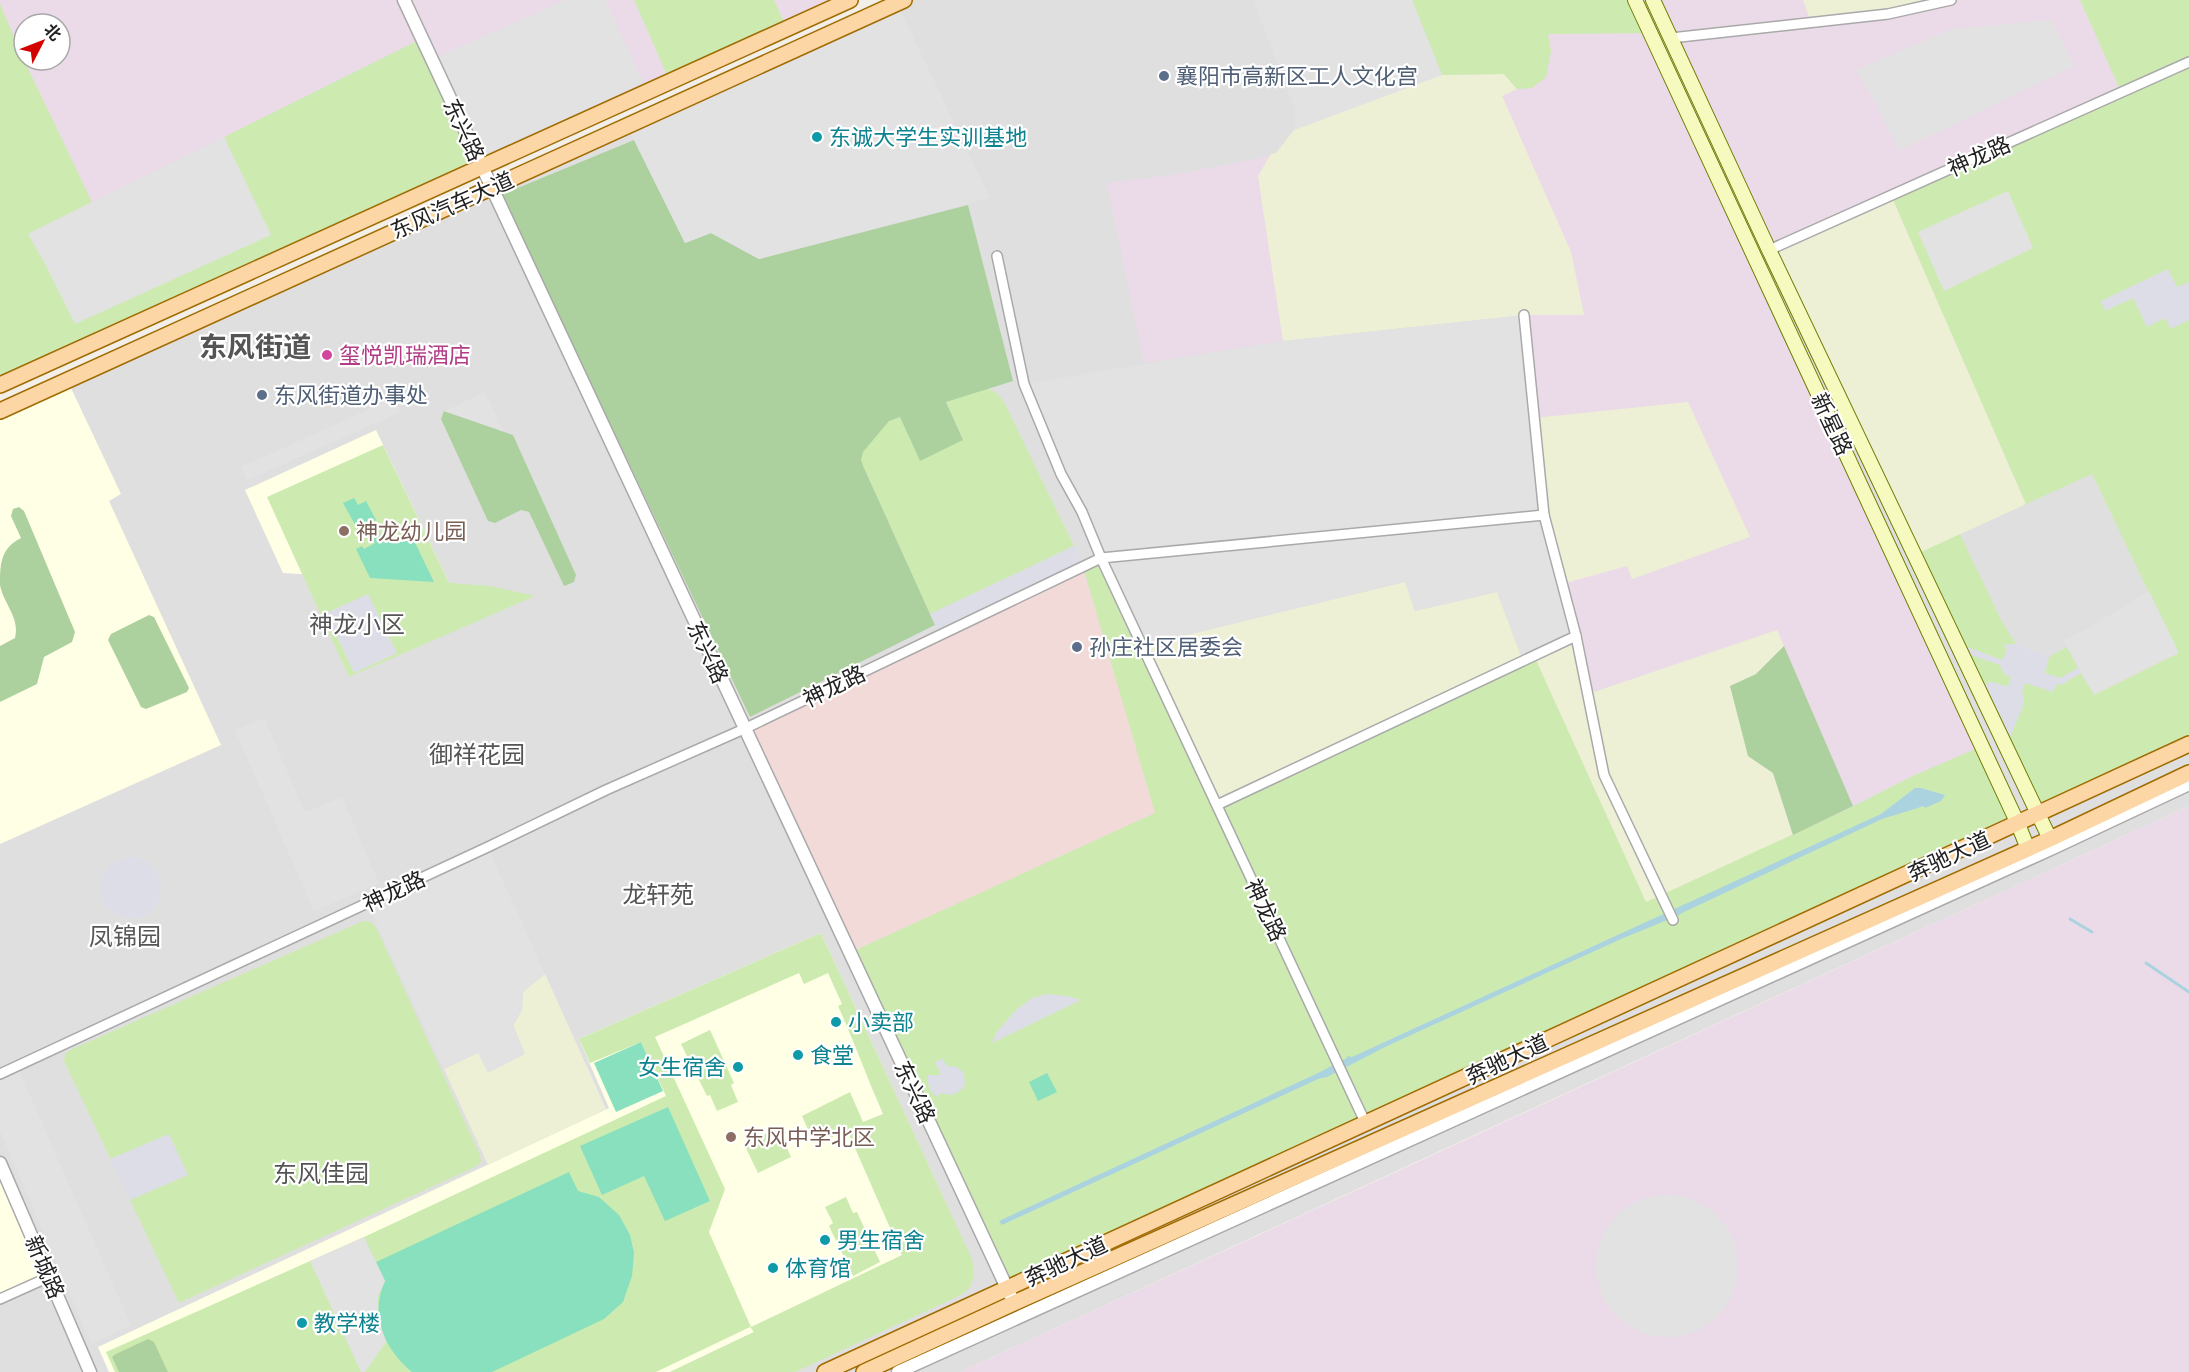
<svg xmlns="http://www.w3.org/2000/svg" width="2189" height="1372" viewBox="0 0 2189 1372" font-family="'Space Grotesk','Noto Sans SC',sans-serif">
	<style>
		.residential { fill: #e0dfdf }
		.commercial { fill: #f2dad9 }
		.industrial { fill: #ebdbe8; fill-rule: evenodd }
		.education { fill: #ffffe5 }
		.farmland { fill: #eef0d5 }
		.grass { fill: #cdebb0; fill-rule: evenodd }
		.forest { fill: #add19e }
		.pitch { fill: #88e0be }
		.parking { fill: #e2e2e2 }
		.plaza { fill: #dddde8 }
		.water { fill: #aad3df }
		.lines { fill: none; stroke-linecap: round; stroke-linejoin: round }
		.stream { stroke: #aad3df; stroke-width: 3 }
		.minor-casing { stroke: #a9a9a9; stroke-width: 12 }
		.tertiary-casing { stroke: #a9a9a9; stroke-width: 15 }
		.secondary-casing { stroke: #707d05; stroke-width: 16 }
		.primary-casing { stroke: #a06b00; stroke-width: 18 }
		.minor { stroke: #fff; stroke-width: 9 }
		.tertiary { stroke: #fff; stroke-width: 12 }
		.secondary { stroke: #f7fabf; stroke-width: 14 }
		.primary { stroke: #fcd6a4; stroke-width: 15 }
		.service-dot { fill: #5c6f8a; stroke: #fff; stroke-width: 2 }
		.culture-dot { fill: #0f9aa8; stroke: #fff; stroke-width: 2 }
		.hotel-dot { fill: #d1479c; stroke: #fff; stroke-width: 2 }
		.education-dot { fill: #8d6e63; stroke: #fff; stroke-width: 2 }
		.labels { text-anchor: middle; dominant-baseline: central; stroke-width: 4.5; stroke-linejoin: round; paint-order: stroke }
		.service-label { font-size: 22px; fill: #4e5e75; stroke: #fff; text-anchor: start }
		.street-label { font-size: 22px; fill: #222; stroke: #fff }
		.culture-label { font-size: 22px; fill: #0d838f; stroke: #fff; text-anchor: start }
		.hotel-label { font-size: 22px; fill: #b23c85; stroke: #fff; text-anchor: start }
		.education-label { font-size: 22px; fill: #785e54; stroke: #fff; text-anchor: start }
		.neighbourhood-label { font-size: 24px; fill: #555; stroke: #fff }
		.district-label { font-size: 28px; font-weight: bold; fill: #555; stroke: #fff }
	</style>
	<rect width="100%" height="100%" fill="#f2efe9"/>
	<path class="residential" d="M 904,0 L 2189,0 L 2189,806 L 960,1372 L 0,1372 L 0,411 Z"/>
	<path class="commercial" d="M 1084,572 L 1156,813 L 849,953 L 744,729 Z"/>
	<g class="industrial">
		<path d="M 0,0 L 851,0 L 0,385 ZM 24,24 L 60,24 L 60,60 L 24,60 Z"/>
		<path d="M 1653,0 L 1803,0 L 1810,22 L 1951,0 L 2081,0 L 2121,92 L 1769,250 Z"/>
		<path d="M 1651,33 L 1982,746 L 1913,776 L 1853,806 L 1819,730 L 1587,694 L 1562,584 L 1627,565 L 1632,579 L 1750,537 L 1535,418 L 1524,315 L 1584,314 L 1502,95 L 1517,89 L 1532,88 L 1551,51 L 1547,34 Z"/>
		<path d="M 1271,154 L 1258,176 L 1283,341 L 1144,363 L 1107,183 L 1172,175 L 1256,159 Z"/>
		<path d="M 2189,806 L 2189,1372 L 960,1372 L 1407,1167 Z"/>
	</g>
	<g class="education">
		<path d="M 71,388 L 121,494 L 109,501 L 221,745 L 0,844 L 0,420 Z"/>
		<path d="M 376,430 L 449,583 L 283,573 L 245,490 Z"/>
		<path d="M 821,933 L 960,1234 L 670,1372 L 109,1372 L 98,1347 L 609,1108 L 579,1039 Z"/>
		<path d="M 0,1163 L 49,1277 L 0,1299 Z"/>
	</g>
	<g class="farmland">
		<path d="M 1803,0 L 1951,0 L 1811,23 Z"/>
		<path d="M 1504,74 L 1517,89 L 1502,96 L 1571,252 L 1584,315 L 1524,315 L 1283,341 L 1258,176 L 1271,154 L 1276,153 L 1294,130 L 1442,75 Z"/>
		<path d="M 1891,195 L 2026,504 L 1915,555 L 1769,250 Z"/>
		<path d="M 1688,402 L 1750,537 L 1632,579 L 1627,566 L 1562,584 L 1544,515 L 1535,418 Z"/>
		<path d="M 1405,582 L 1415,611 L 1497,592 L 1523,661 L 1217,805 L 1142,646 Z"/>
		<path d="M 1777,630 L 1784,646 L 1756,674 L 1748,756 L 1773,773 L 1793,835 L 1646,903 L 1534,656 L 1576,636 L 1588,694 Z"/>
		<path d="M 545,974 L 606,1109 L 488,1165 L 444,1069 L 479,1052 L 488,1072 L 522,1010 L 523,992 Z"/>
	</g>
	<g class="grass">
		<path d="M 634,0 L 774,0 L 787,28 L 670,82 Z"/>
		<path d="M 1412,0 L 1635,0 L 1651,33 L 1548,34 L 1551,51 L 1546,77 L 1532,88 L 1517,89 L 1504,74 L 1442,75 Z"/>
		<path d="M 2080,0 L 2189,0 L 2189,744 L 2038,815 L 2006,747 L 2024,703 L 2022,692 L 2025,682 C 2052,684 2057,687 2081,673 L 2088,686 L 2178,653 L 2092,474 L 2026,504 L 1891,195 L 2121,92 Z"/>
		<path d="M 0,4 L 24,60 L 92,202 L 30,233 L 270,235 L 224,137 L 421,39 L 481,167 L 0,385 Z"/>
		<path d="M 987,388 L 995,392 L 1003,400 L 1074,546 L 930,614 L 864,468 L 861,460 L 863,452 L 884,422 L 900,417 L 963,440 L 946,402 Z"/>
		<path d="M 383,445 L 449,583 L 490,586 L 535,596 L 349,677 L 267,497 Z"/>
		<path d="M 1960,534 L 2001,620 L 2016,644 L 2004,644 L 2007,650 L 2002,660 L 1956,643 L 1915,555 Z"/>
		<path d="M 1101,558 L 1217,805 L 1534,656 L 1646,902 L 1846,810 L 1913,776 L 1982,746 L 2018,824 L 1007,1288 L 849,953 L 1155,813 L 1083,567 Z"/>
		<path d="M 2067,647 L 2078,668 L 2060,678 L 2044,673 L 2049,657 Z"/>
		<path d="M 1960,651 L 2000,665 L 2011,677 L 2008,687 L 1997,683 L 1977,686 Z"/>
		<path d="M 363,921 L 371,922 L 376,927 L 480,1155 L 481,1162 L 475,1167 L 179,1303 L 64,1061 L 65,1054 L 70,1050 Z"/>
		<path d="M 821,933 L 972,1259 C 975,1274 975,1286 961,1295 L 795,1372 L 670,1372 L 754,1332 L 750,1327 L 656,1372 L 115,1372 L 106,1352 L 364,1237 L 666,1096 L 641,1042 L 590,1063 L 579,1039 ZM 799,973 L 804,984 L 828,973 L 842,1004 L 838,1006 C 854,1041 867,1078 883,1114 L 863,1122 L 850,1092 L 802,1116 L 815,1145 L 847,1130 L 902,1255 L 751,1327 L 709,1232 L 725,1189 L 655,1037 Z"/>
		<path d="M 710,1030 L 734,1083 L 731,1085 L 738,1102 L 717,1111 L 710,1095 L 707,1096 L 681,1044 Z"/>
		<path d="M 778,1128 L 791,1157 L 758,1173 L 744,1144 Z"/>
		<path d="M 846,1197 L 853,1213 L 857,1212 L 880,1262 L 853,1276 L 829,1226 L 833,1223 L 825,1207 Z"/>
	</g>
	<g class="forest">
		<path d="M 634,140 L 685,243 L 711,233 L 759,259 L 968,205 L 1013,381 L 946,402 L 963,440 L 920,461 L 900,417 L 889,421 L 863,452 L 861,460 L 864,468 L 935,625 L 750,717 L 501,195 Z"/>
		<path d="M 444,411 L 513,435 L 576,575 L 574,582 L 564,586 L 529,512 L 521,510 L 495,523 L 488,521 L 441,419 Z"/>
		<path d="M 19,507 L 24,511 L 75,632 L 72,642 L 44,657 L 37,684 L 0,702 L 0,646 L 15,638 C 20,617 4,605 0,585 C 0,563 1,548 21,538 L 11,516 L 13,509 Z"/>
		<path d="M 149,615 L 154,617 L 189,688 L 187,692 L 146,709 L 141,707 L 108,640 L 111,634 Z"/>
		<path d="M 1784,646 L 1853,806 L 1793,835 L 1773,773 L 1748,756 L 1730,686 L 1756,674 Z"/>
		<path d="M 148,1339 L 154,1342 L 168,1372 L 119,1372 L 112,1357 L 116,1354 Z"/>
	</g>
	<g class="pitch">
		<path d="M 354,498 L 358,505 L 366,501 L 376,520 L 358,530 L 343,503 Z"/>
		<path d="M 407,526 L 434,582 L 370,578 L 356,549 L 362,546 L 364,549 L 375,543 L 373,539 L 386,532 L 389,538 L 394,535 L 398,541 L 406,537 L 401,528 Z"/>
		<path d="M 641,1042 L 663,1091 L 616,1112 L 594,1063 Z"/>
		<path d="M 1047,1073 L 1057,1092 L 1038,1101 L 1029,1082 Z"/>
		<path d="M 668,1107 L 710,1201 L 665,1221 L 644,1176 L 602,1195 L 580,1146 Z"/>
		<path d="M 569,1172 L 578,1191 L 599,1197 L 619,1215 L 630,1235 L 634,1253 L 632,1276 L 623,1302 L 604,1319 L 492,1372 L 412,1372 C 384,1348 369,1316 385,1281 L 376,1262 Z"/>
	</g>
	<g class="parking">
		<path d="M 565,0 L 605,0 L 648,92 L 481,167 L 431,60 Z"/>
		<path d="M 1253,0 L 1412,0 L 1442,75 L 1294,130 L 1295,110 Z"/>
		<path d="M 897,3 L 990,198 L 759,259 L 711,233 L 685,243 L 634,140 L 625,126 Z"/>
		<path d="M 2051,20 L 2074,66 L 1899,151 L 1876,104 L 1856,70 L 1952,29 Z"/>
		<path d="M 224,137 L 271,235 L 75,324 L 44,262 L 28,234 Z"/>
		<path d="M 2008,191 L 2033,248 L 1944,291 L 1918,232 Z"/>
		<path d="M 1524,315 L 1544,515 L 1576,636 L 1523,661 L 1497,592 L 1415,611 L 1405,582 L 1142,646 L 1024,384 L 1283,341 Z"/>
		<path d="M 485,392 L 503,431 L 444,411 Z"/>
		<path d="M 394,398 L 401,412 L 247,480 L 241,467 Z"/>
		<path d="M 2149,591 L 2179,653 L 2094,695 L 2063,640 L 2087,629 Z"/>
		<path d="M 264,718 L 305,812 L 342,797 L 379,883 L 314,911 L 235,730 Z"/>
		<path d="M 488,848 L 545,974 L 523,992 L 522,1010 L 513,1024 L 525,1054 L 488,1073 L 478,1053 L 444,1069 L 367,904 Z"/>
		<path d="M 17,1066 L 131,1325 L 91,1344 L 0,1131 L 0,1074 Z"/>
		<circle cx="1667" cy="1266" r="71"/>
		<path d="M 364,1237 L 385,1281 L 378,1296 L 378,1317 L 386,1342 L 365,1372 L 361,1372 L 310,1261 Z"/>
	</g>
	<g class="plaza">
		<path d="M 2168,269 L 2177,287 L 2189,282 L 2189,320 L 2171,329 L 2165,318 L 2147,327 L 2133,298 L 2105,311 L 2101,301 Z"/>
		<path d="M 1074,546 L 1083,567 L 940,635 L 930,614 Z"/>
		<path d="M 368,594 L 397,653 L 354,673 L 326,613 Z"/>
		<path d="M 1956,643 L 2002,660 L 2007,650 L 2004,644 L 2016,644 L 2049,657 L 2045,673 L 2060,678 L 2078,668 L 2081,673 L 2063,684 L 2056,685 L 2053,692 L 2025,683 L 2022,692 L 2024,703 L 2006,747 L 1977,686 L 1991,682 L 2008,687 L 2011,677 L 2004,674 L 2000,665 L 1960,651 Z"/>
		<path d="M 129,857 L 139,858 L 148,863 L 156,870 L 162,886 L 158,903 L 152,911 L 136,919 L 118,916 L 110,911 L 103,904 L 101,893 L 101,883 L 104,873 L 110,865 L 119,860 Z"/>
		<path d="M 1047,994 L 1067,996 L 1081,1000 L 992,1043 L 996,1033 L 1016,1010 L 1032,998 Z"/>
		<path d="M 943,1059 L 947,1066 L 957,1067 L 963,1072 L 965,1081 L 964,1088 L 958,1092 L 951,1095 L 941,1093 L 937,1097 L 931,1091 L 928,1083 L 928,1075 L 941,1075 L 935,1062 Z"/>
		<path d="M 169,1134 L 188,1175 L 130,1200 L 110,1159 Z"/>
	</g>
	<path class="water" d="M 1915,788 L 1921,788 L 1945,795 L 1941,801 L 1925,808 L 1924,806 L 1882,819 L 1684,912 L 1677,916 L 1621,939 L 1387,1046 L 1327,1077 L 1318,1079 L 1002,1225 L 999,1221 L 1316,1074 L 1347,1058 L 1347,1056 L 1352,1057 L 1881,814 Z"/>
	<g class="lines">
		<g class="stream">
			<path d="M 2070,919 L 2092,932"/>
			<path d="M 2146,963 L 2189,992"/>
		</g>
		<defs>
			<g id="minor">
				<path d="M 1671,38 L 1888,14 L 1951,0"/>
				<path d="M 1769,250 L 2189,62"/>
				<path d="M 997,256 L 1024,384 L 1061,474 L 1082,512 L 1101,558 L 1544,515"/>
				<path d="M 1524,315 L 1544,515 L 1576,636"/>
				<path d="M 1217,805 L 1576,636 L 1604,775 L 1673,920"/>
				<path d="M 0,1074 L 490,846 L 606,790 L 744,729 L 1101,558 L 1366,1124"/>
				<path d="M 0,1299 L 49,1277"/>
			</g>
			<g id="tertiary">
				<path d="M 404,0 L 1014,1303"/>
				<path d="M 0,1163 L 90,1372"/>
				<path d="M 898,1372 L 2055,847 L 2189,784"/>
			</g>
			<g id="secondary">
				<path d="M 1635,0 L 2018,824 L 2028,849"/>
				<path d="M 1653,0 L 1769,250 L 2050,839"/>
			</g>
			<g id="primary">
				<path d="M 0,385 L 850,0"/>
				<path d="M 0,411 L 904,0"/>
				<path d="M 825,1372 L 2189,744"/>
				<path d="M 864,1372 L 1014,1303 L 2050,839 L 2189,773"/>
			</g>
		</defs>
		<use href="#minor" class="minor-casing"/>
		<use href="#tertiary" class="tertiary-casing"/>
		<use href="#secondary" class="secondary-casing"/>
		<use href="#primary" class="primary-casing"/>
		<use href="#minor" class="minor"/>
		<use href="#tertiary" class="tertiary"/>
		<use href="#secondary" class="secondary"/>
		<use href="#primary" class="primary"/>
	</g>
	<g class="service-dot">
		<circle cx="1164" cy="76" r="6"/>
		<circle cx="262" cy="395" r="6"/>
		<circle cx="1077" cy="647" r="6"/>
	</g>
	<g class="culture-dot">
		<circle cx="817" cy="137" r="6"/>
		<circle cx="836" cy="1022" r="6"/>
		<circle cx="798" cy="1055" r="6"/>
		<circle cx="738" cy="1067" r="6"/>
		<circle cx="825" cy="1240" r="6"/>
		<circle cx="773" cy="1268" r="6"/>
		<circle cx="302" cy="1323" r="6"/>
	</g>
	<circle class="hotel-dot" cx="327" cy="355" r="6"/>
	<g class="education-dot">
		<circle cx="344" cy="531" r="6"/>
		<circle cx="731" cy="1137" r="6"/>
	</g>
	<g class="labels">
		<g class="service-label">
			<text x="1176" y="76">襄阳市高新区工人文化宫</text>
			<text x="274" y="395">东风街道办事处</text>
			<text x="1089" y="647">孙庄社区居委会</text>
		</g>
		<g class="street-label">
			<text transform="translate(464 130) rotate(65)">东兴路</text>
			<text transform="translate(1979 156) rotate(-24)">神龙路</text>
			<text transform="translate(452 205) rotate(-24)">东风汽车大道</text>
			<text transform="translate(1832 424) rotate(65)">新星路</text>
			<text transform="translate(708 652) rotate(65)">东兴路</text>
			<text transform="translate(834 686) rotate(-26)">神龙路</text>
			<text transform="translate(1949 856) rotate(-25)">奔驰大道</text>
			<text transform="translate(394 891) rotate(-25)">神龙路</text>
			<text transform="translate(1266 910) rotate(65)">神龙路</text>
			<text transform="translate(1507 1059) rotate(-25)">奔驰大道</text>
			<text transform="translate(915 1092) rotate(65)">东兴路</text>
			<text transform="translate(1066 1261) rotate(-25)">奔驰大道</text>
			<text transform="translate(45 1267) rotate(67)">新城路</text>
		</g>
		<g class="culture-label">
			<text x="829" y="137">东诚大学生实训基地</text>
			<text x="848" y="1022">小卖部</text>
			<text x="810" y="1055">食堂</text>
			<text x="726" y="1067" text-anchor="end">女生宿舍</text>
			<text x="837" y="1240">男生宿舍</text>
			<text x="785" y="1268">体育馆</text>
			<text x="314" y="1323">教学楼</text>
		</g>
		<g class="hotel-label">
			<text x="339" y="355">玺悦凯瑞酒店</text>
		</g>
		<g class="education-label">
			<text x="356" y="531">神龙幼儿园</text>
			<text x="743" y="1137">东风中学北区</text>
		</g>
		<g class="neighbourhood-label">
			<text x="357" y="624">神龙小区</text>
			<text x="477" y="754">御祥花园</text>
			<text x="658" y="894">龙轩苑</text>
			<text x="125" y="936">凤锦园</text>
			<text x="321" y="1173">东风佳园</text>
		</g>
		<g class="district-label">
			<text x="255" y="347">东风街道</text>
		</g>
	</g>
	<g transform="translate(42 42) rotate(48)"><circle r="28" fill="#ffffff" stroke="#a7a7a7" stroke-width="1.5"/>
	<path d="M0-4.5L10 22L0 15L-10 22Z" fill="#d40000"/>
	<text y="-9" font-size="16" font-weight="bold" text-anchor="middle" fill="#222222">北</text>
	</g>
</svg>
